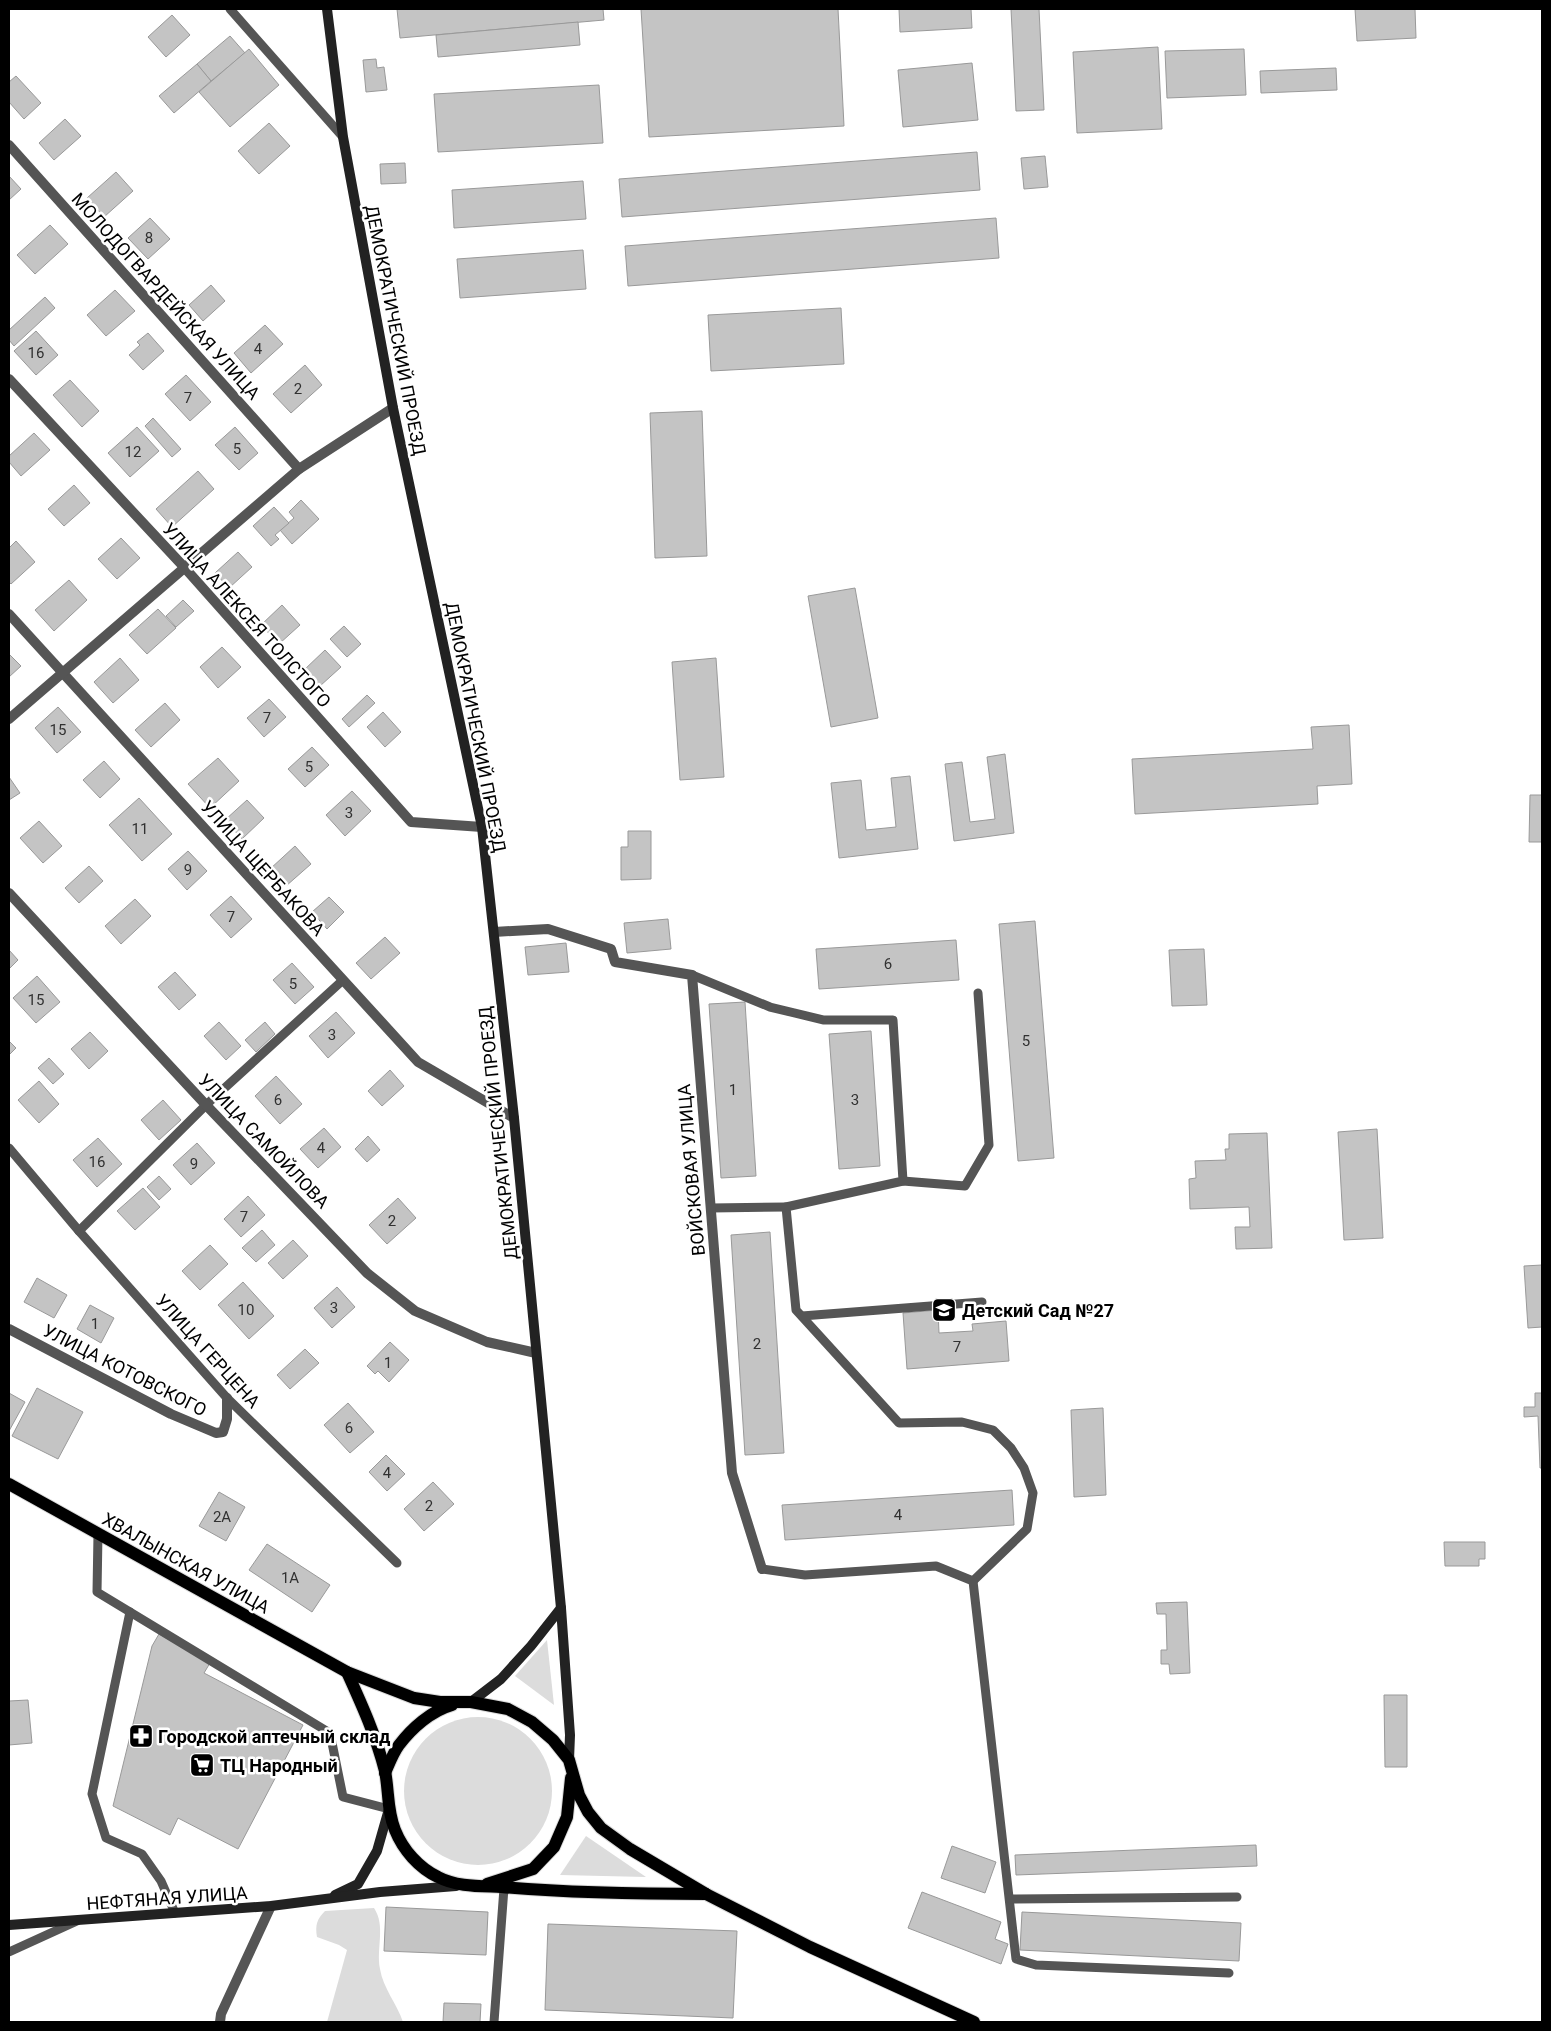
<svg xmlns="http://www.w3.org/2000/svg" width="1551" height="2031" viewBox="0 0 1551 2031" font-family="Roboto,sans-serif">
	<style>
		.green { fill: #dcdcdc }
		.building { fill: #c4c4c4; stroke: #999 }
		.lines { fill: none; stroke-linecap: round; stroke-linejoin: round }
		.primary-casing { stroke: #dbdbdb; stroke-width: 14 }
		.lane { stroke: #555; stroke-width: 9 }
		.street { stroke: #555; stroke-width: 10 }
		.secondary { stroke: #222; stroke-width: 10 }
		.primary { stroke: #000; stroke-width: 12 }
		.labels { text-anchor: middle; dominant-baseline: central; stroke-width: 5; stroke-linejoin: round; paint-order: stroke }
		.number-label { font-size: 15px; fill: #313131 }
		.street-label { font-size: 18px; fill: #000; stroke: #fff }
		.poi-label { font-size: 18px; font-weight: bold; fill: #000; stroke: #fff; text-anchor: start }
	</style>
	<rect width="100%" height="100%" fill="#fff"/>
	<g class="green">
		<path d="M 547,1640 L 554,1705 L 515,1676 Z"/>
		<circle cx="478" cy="1791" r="74"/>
		<path d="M 586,1836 L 646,1877 L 560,1875 Z"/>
		<path d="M 374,1908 C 386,1926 376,1948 380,1969 C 383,1988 397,2004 403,2022 L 327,2022 L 347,1950 L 339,1945 L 317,1937 C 315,1925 317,1919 325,1911 Z"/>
	</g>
	<g class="building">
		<path d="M 397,9 L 603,9 L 604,20 L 400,38 Z"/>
		<path d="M 641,9 L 838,9 L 844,126 L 649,137 Z"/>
		<path d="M 899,9 L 971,9 L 972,28 L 900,32 Z"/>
		<path d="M 1011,9 L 1039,9 L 1044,110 L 1016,111 Z"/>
		<path d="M 1355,9 L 1415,9 L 1416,38 L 1357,41 Z"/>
		<path d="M 172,15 L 190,35 L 166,57 L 148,37 Z"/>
		<path d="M 578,22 L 580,45 L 438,57 L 436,35 Z"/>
		<path d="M 230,36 L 245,53 L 211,81 L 197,64 Z"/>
		<path d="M 1158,47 L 1162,129 L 1077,133 L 1073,52 Z"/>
		<path d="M 249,49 L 279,85 L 230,127 L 199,92 Z"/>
		<path d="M 1244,49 L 1246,95 L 1167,98 L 1165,51 Z"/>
		<path d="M 376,59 L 377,68 L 384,67 L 387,90 L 366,92 L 363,60 Z"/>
		<path d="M 972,63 L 978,120 L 903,127 L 898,70 Z"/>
		<path d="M 197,64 L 211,81 L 174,113 L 159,96 Z"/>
		<path d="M 1336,68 L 1337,90 L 1261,93 L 1260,71 Z"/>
		<path d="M 16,76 L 41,103 L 24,119 L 9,102 L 9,82 Z"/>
		<path d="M 599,85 L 603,143 L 438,152 L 434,94 Z"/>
		<path d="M 65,119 L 81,136 L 54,160 L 39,143 Z"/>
		<path d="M 269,123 L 290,146 L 259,174 L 238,151 Z"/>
		<path d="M 977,152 L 980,190 L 622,217 L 619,179 Z"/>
		<path d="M 1045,156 L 1048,187 L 1024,189 L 1021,158 Z"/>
		<path d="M 405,163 L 406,183 L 381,184 L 380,164 Z"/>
		<path d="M 116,172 L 133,191 L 104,217 L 87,198 Z"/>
		<path d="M 9,176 L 21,189 L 9,200 Z"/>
		<path d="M 583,181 L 586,219 L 454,228 L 452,190 Z"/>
		<path d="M 150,218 L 170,239 L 148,259 L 128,238 Z"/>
		<path d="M 996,218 L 999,258 L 628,286 L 625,246 Z"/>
		<path d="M 50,225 L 68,244 L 35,274 L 17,255 Z"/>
		<path d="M 583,250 L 586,289 L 460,298 L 457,259 Z"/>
		<path d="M 211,285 L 225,301 L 203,321 L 189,305 Z"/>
		<path d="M 115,290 L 135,311 L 106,336 L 87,315 Z"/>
		<path d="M 45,297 L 55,308 L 14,346 L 9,340 L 9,330 Z"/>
		<path d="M 841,308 L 844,364 L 711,371 L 708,315 Z"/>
		<path d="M 265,325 L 283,344 L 251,373 L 234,353 Z"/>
		<path d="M 36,331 L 58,355 L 36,375 L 14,351 Z"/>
		<path d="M 148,333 L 164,351 L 143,370 L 129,355 L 140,345 L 137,342 Z"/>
		<path d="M 305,365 L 322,385 L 291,413 L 273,394 Z"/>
		<path d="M 186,375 L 211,402 L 190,421 L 165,394 Z"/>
		<path d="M 70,380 L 99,411 L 82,427 L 53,395 Z"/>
		<path d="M 702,411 L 707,556 L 655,558 L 650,413 Z"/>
		<path d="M 153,418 L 181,449 L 172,457 L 145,426 Z"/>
		<path d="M 137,427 L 159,451 L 130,477 L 108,453 Z"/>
		<path d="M 235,427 L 258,453 L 239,470 L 215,445 Z"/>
		<path d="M 34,433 L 50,450 L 21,476 L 9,462 L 9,456 Z"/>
		<path d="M 198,471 L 214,489 L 172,527 L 156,509 Z"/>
		<path d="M 74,485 L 90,503 L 64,526 L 48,509 Z"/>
		<path d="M 301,500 L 319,519 L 292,544 L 280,530 L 294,518 L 289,512 Z"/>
		<path d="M 274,507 L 289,523 L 275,535 L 279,539 L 271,546 L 253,526 Z"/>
		<path d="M 121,538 L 140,558 L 117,579 L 98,559 Z"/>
		<path d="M 16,541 L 35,562 L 11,584 L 9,582 L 9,548 Z"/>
		<path d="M 238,552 L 252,567 L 229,588 L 215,573 Z"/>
		<path d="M 69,580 L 87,600 L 54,631 L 35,610 Z"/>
		<path d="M 855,588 L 878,718 L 831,727 L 808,596 Z"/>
		<path d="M 183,600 L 194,611 L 176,627 L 166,616 Z"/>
		<path d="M 282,605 L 300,625 L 279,644 L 261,625 Z"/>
		<path d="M 158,609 L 176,628 L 147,654 L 129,635 Z"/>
		<path d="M 344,626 L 361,644 L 347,657 L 330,639 Z"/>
		<path d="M 222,647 L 241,667 L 218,688 L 200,667 Z"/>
		<path d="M 325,650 L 341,667 L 320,686 L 304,670 Z"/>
		<path d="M 9,654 L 21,666 L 9,677 Z"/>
		<path d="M 120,658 L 139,680 L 113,703 L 94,682 Z"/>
		<path d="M 716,658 L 724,777 L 680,780 L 672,662 Z"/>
		<path d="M 367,695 L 375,703 L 349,727 L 342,719 Z"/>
		<path d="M 269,699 L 286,717 L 264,737 L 247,718 Z"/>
		<path d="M 165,703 L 180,720 L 151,747 L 135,730 Z"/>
		<path d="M 58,707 L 81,732 L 57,753 L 35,728 Z"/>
		<path d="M 383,712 L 401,732 L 385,747 L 367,727 Z"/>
		<path d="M 1349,725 L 1352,784 L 1317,786 L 1318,804 L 1135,814 L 1132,759 L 1313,749 L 1311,727 Z"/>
		<path d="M 312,747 L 329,765 L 305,787 L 288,769 Z"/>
		<path d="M 1005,754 L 1014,833 L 954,841 L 945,764 L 962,762 L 970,822 L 995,819 L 987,757 Z"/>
		<path d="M 218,758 L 239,781 L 210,808 L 188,784 Z"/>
		<path d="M 104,761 L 120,779 L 100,798 L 83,780 Z"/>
		<path d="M 910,776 L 918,849 L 839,858 L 831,783 L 861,780 L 866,830 L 896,827 L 891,778 Z"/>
		<path d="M 9,777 L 20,793 L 9,800 Z"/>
		<path d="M 352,791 L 371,811 L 345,836 L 326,815 Z"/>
		<path d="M 1530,795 L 1542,795 L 1542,842 L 1529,842 Z"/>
		<path d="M 139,798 L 172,834 L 142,861 L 109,825 Z"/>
		<path d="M 247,800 L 264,818 L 242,839 L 225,820 Z"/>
		<path d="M 39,821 L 62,846 L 43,863 L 20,838 Z"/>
		<path d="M 628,831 L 651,831 L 651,879 L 621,880 L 621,847 L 628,847 Z"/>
		<path d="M 295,846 L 311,864 L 286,886 L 270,869 Z"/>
		<path d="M 188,851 L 207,871 L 187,890 L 168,869 Z"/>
		<path d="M 89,866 L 103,881 L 79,903 L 65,888 Z"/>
		<path d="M 231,896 L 252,919 L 231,938 L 210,915 Z"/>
		<path d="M 329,897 L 344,912 L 327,929 L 312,912 Z"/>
		<path d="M 135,899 L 151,916 L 121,944 L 105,926 Z"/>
		<path d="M 668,919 L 671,949 L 627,953 L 624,923 Z"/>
		<path d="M 1035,921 L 1054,1158 L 1018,1161 L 999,924 Z"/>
		<path d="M 385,937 L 400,953 L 371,979 L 356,963 Z"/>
		<path d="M 956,940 L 959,980 L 819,989 L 816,949 Z"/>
		<path d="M 566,943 L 569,972 L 528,975 L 525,947 Z"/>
		<path d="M 1204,949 L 1207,1005 L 1172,1006 L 1169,950 Z"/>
		<path d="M 9,950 L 18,960 L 9,969 Z"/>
		<path d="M 292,963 L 314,987 L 295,1004 L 273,980 Z"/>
		<path d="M 175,972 L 196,995 L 179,1010 L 158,987 Z"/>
		<path d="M 37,976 L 60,1002 L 36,1023 L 13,998 Z"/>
		<path d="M 745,1002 L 756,1176 L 721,1178 L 709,1004 Z"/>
		<path d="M 336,1012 L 355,1033 L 328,1058 L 309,1036 Z"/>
		<path d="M 219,1022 L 241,1046 L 226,1060 L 204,1036 Z"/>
		<path d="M 265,1022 L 275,1034 L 256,1052 L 245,1040 Z"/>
		<path d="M 871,1031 L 880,1166 L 839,1169 L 829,1034 Z"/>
		<path d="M 90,1032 L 108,1051 L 89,1069 L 71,1049 Z"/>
		<path d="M 9,1041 L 16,1048 L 9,1055 Z"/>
		<path d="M 49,1058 L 64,1074 L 53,1084 L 38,1068 Z"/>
		<path d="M 390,1070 L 404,1086 L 382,1106 L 368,1091 Z"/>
		<path d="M 276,1076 L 302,1104 L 280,1124 L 255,1096 Z"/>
		<path d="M 39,1081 L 59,1104 L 39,1123 L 18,1100 Z"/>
		<path d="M 163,1100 L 181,1120 L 159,1140 L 141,1120 Z"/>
		<path d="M 324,1128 L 341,1147 L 318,1168 L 300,1149 Z"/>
		<path d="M 1377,1129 L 1383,1238 L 1344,1240 L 1338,1132 Z"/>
		<path d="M 1267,1133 L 1272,1248 L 1236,1249 L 1235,1227 L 1250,1227 L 1249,1207 L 1190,1209 L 1189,1179 L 1196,1178 L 1195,1161 L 1226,1160 L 1225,1149 L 1229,1149 L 1229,1134 Z"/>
		<path d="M 368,1136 L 380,1150 L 367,1162 L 355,1149 Z"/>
		<path d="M 98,1138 L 122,1164 L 97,1187 L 73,1160 Z"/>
		<path d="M 197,1143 L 215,1163 L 191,1185 L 173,1165 Z"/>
		<path d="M 159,1176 L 171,1189 L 159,1200 L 147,1187 Z"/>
		<path d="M 143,1188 L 160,1207 L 135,1230 L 117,1211 Z"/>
		<path d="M 248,1196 L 265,1215 L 241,1237 L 224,1219 Z"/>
		<path d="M 398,1198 L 416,1218 L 387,1244 L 369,1225 Z"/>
		<path d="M 262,1230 L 275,1245 L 256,1262 L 242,1248 Z"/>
		<path d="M 770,1232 L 784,1453 L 745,1455 L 731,1235 Z"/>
		<path d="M 293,1240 L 308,1256 L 283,1279 L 268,1263 Z"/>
		<path d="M 210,1245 L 228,1264 L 200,1290 L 182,1271 Z"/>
		<path d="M 1542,1265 L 1542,1327 L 1528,1328 L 1524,1266 Z"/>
		<path d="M 37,1278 L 67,1295 L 54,1318 L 24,1302 Z"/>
		<path d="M 243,1282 L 274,1316 L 249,1339 L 218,1305 Z"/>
		<path d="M 337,1287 L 355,1307 L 332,1328 L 314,1308 Z"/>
		<path d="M 90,1305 L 114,1318 L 101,1343 L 77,1329 Z"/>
		<path d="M 938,1310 L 939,1333 L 973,1331 L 972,1324 L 1006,1321 L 1009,1361 L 907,1369 L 903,1313 Z"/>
		<path d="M 390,1342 L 409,1360 L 389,1382 L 378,1371 L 375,1374 L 367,1366 Z"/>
		<path d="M 305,1349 L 319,1363 L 290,1389 L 277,1375 Z"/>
		<path d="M 37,1388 L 83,1412 L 58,1459 L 12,1436 Z"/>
		<path d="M 9,1393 L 25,1402 L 9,1431 Z"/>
		<path d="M 1535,1393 L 1542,1393 L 1542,1468 L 1540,1468 L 1538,1416 L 1524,1417 L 1524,1407 L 1535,1407 Z"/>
		<path d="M 348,1403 L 374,1432 L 350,1453 L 324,1425 Z"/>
		<path d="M 1103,1408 L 1106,1495 L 1074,1497 L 1071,1410 Z"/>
		<path d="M 386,1455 L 405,1474 L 387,1491 L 369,1472 Z"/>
		<path d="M 433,1482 L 454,1504 L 424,1531 L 404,1509 Z"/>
		<path d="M 1012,1490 L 1014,1525 L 785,1540 L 782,1505 Z"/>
		<path d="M 219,1492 L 245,1507 L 226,1541 L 199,1526 Z"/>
		<path d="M 1444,1542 L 1485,1542 L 1485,1559 L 1479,1559 L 1479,1566 L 1445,1566 Z"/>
		<path d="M 267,1544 L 330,1585 L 312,1612 L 249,1570 Z"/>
		<path d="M 1187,1602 L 1190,1673 L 1170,1674 L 1169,1664 L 1161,1664 L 1161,1650 L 1167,1650 L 1166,1614 L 1157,1614 L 1156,1603 Z"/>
		<path d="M 159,1634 L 210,1663 L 204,1673 L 303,1725 L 238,1849 L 178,1818 L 170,1835 L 113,1806 L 152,1646 Z"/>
		<path d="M 1384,1695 L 1407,1695 L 1407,1767 L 1385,1767 Z"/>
		<path d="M 28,1700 L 32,1743 L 9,1745 L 9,1701 Z"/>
		<path d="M 1256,1845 L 1257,1866 L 1016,1875 L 1015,1855 Z"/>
		<path d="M 952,1846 L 996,1862 L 985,1893 L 941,1878 Z"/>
		<path d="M 922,1892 L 1001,1922 L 995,1939 L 1008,1944 L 1001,1964 L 908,1928 Z"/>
		<path d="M 386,1907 L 488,1912 L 486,1955 L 384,1951 Z"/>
		<path d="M 1022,1912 L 1241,1923 L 1239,1961 L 1020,1950 Z"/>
		<path d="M 548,1924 L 737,1931 L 733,2018 L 545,2010 Z"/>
		<path d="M 444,2003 L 481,2004 L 480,2022 L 443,2022 Z"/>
	</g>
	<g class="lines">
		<defs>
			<g id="primary">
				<path d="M 9,1484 L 347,1672 L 414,1698 L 440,1702 L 471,1702 L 508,1709 L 532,1722 L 553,1740 L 569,1760 L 579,1795 L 588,1812 L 601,1828 L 630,1849 L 706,1894 L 810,1947 L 974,2022"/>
				<path d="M 347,1672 C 362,1705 376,1736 385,1771 C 389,1791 387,1811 395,1830 C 403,1850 419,1868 438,1877 C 457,1887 480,1886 501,1887 C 569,1893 637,1894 706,1894"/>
				<path d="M 385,1773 C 389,1764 393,1753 399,1745 C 412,1728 431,1711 452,1705"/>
				<path d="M 487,1884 L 533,1869 L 554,1847 L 567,1817 L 571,1778"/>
			</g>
		</defs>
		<use href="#primary" class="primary-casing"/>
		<g class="lane">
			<path d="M 230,9 L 343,137"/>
			<path d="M 692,975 L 770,1007 L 824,1020 L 893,1020 L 903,1181 L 786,1207 L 796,1310 L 899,1423 L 962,1422 L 993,1430 L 1011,1448 L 1024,1468 L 1033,1493 L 1027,1529 L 973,1581"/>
			<path d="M 9,1148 L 79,1231 L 227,1398 L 397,1563"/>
			<path d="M 903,1181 L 965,1186 L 989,1145 L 978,993"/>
			<path d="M 711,1208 L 786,1207"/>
			<path d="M 79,1231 L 206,1105 L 343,980"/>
			<path d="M 802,1316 L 982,1302"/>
			<path d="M 98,1534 L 97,1592 L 330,1733 L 343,1797 L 389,1809"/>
			<path d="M 762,1569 L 805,1575 L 936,1566 L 973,1581 L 1016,1959 L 1036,1965 L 1229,1973"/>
			<path d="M 130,1612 L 92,1794 L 106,1838 L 142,1854 L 161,1881 L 175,1913"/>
			<path d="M 1011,1899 L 1237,1897"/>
			<path d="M 9,1952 L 77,1921"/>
			<path d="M 494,2022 L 504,1888"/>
		</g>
		<g class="street">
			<path d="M 9,145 L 299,469"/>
			<path d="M 9,379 L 184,567 L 411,822 L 482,827"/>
			<path d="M 9,614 L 418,1062 L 514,1118"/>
			<path d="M 9,719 L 299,469 L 393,408"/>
			<path d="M 9,893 L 206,1105 L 367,1273 L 415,1311 L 487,1342 L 536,1353"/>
			<path d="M 494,932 L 548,929 L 611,949 L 615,962 L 692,975 L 732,1473 L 762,1569"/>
			<path d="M 9,1329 L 171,1414 L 216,1433 L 223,1432 L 227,1419 L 227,1398"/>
			<path d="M 220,2022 L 221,2014 L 271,1906"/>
		</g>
		<g class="secondary">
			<path d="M 327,9 L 343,137 L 393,408 L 482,827 L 514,1118 L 561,1608 L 570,1735 L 569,1760"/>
			<path d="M 471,1702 L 501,1679 L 531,1646 L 561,1608"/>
			<path d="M 335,1895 L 358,1884 L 377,1851 L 389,1809"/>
			<path d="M 9,1925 L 271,1906 L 380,1892 L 456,1886"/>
		</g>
		<use href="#primary" class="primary"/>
	</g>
	<defs>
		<symbol id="school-square" viewBox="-11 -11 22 22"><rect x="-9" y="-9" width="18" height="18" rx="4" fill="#000" stroke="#fff"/><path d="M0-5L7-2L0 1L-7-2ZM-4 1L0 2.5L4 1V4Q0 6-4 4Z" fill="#fff"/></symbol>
		<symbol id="pharmacy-square" viewBox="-11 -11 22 22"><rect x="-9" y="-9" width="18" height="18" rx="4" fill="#000" stroke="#fff"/><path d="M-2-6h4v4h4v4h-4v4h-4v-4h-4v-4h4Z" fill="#fff"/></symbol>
		<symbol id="supermarket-square" viewBox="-11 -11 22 22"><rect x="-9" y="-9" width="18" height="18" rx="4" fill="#000" stroke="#fff"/><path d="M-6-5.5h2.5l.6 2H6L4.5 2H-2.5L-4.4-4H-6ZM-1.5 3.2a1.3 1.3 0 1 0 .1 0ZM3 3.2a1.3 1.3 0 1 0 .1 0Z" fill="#fff"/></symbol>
	</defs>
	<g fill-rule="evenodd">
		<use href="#school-square" x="930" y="1296" width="28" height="28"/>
		<use href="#pharmacy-square" x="127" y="1722" width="28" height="28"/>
		<use href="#supermarket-square" x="188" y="1751" width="28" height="28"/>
	</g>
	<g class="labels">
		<g class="number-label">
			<text x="149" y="238">8</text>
			<text x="258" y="349">4</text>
			<text x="36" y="353">16</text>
			<text x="298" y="389">2</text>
			<text x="188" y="398">7</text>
			<text x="237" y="449">5</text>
			<text x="133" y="452">12</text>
			<text x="267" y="718">7</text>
			<text x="58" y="730">15</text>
			<text x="309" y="767">5</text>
			<text x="349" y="813">3</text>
			<text x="140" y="829">11</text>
			<text x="188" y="870">9</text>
			<text x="231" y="917">7</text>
			<text x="888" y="964">6</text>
			<text x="293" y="984">5</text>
			<text x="36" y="1000">15</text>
			<text x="332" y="1035">3</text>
			<text x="1026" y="1041">5</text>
			<text x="733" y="1090">1</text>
			<text x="278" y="1100">6</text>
			<text x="855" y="1100">3</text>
			<text x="321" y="1148">4</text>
			<text x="97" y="1162">16</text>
			<text x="194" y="1164">9</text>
			<text x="244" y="1217">7</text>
			<text x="392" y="1221">2</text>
			<text x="334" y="1308">3</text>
			<text x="246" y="1310">10</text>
			<text x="95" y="1324">1</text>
			<text x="757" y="1344">2</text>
			<text x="957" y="1347">7</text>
			<text x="388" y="1363">1</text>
			<text x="349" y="1428">6</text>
			<text x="387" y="1473">4</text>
			<text x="429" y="1506">2</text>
			<text x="898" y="1515">4</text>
			<text x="222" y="1517">2А</text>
			<text x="290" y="1578">1А</text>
		</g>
		<g class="street-label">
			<text transform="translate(166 296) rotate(48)">МОЛОДОГВАРДЕЙСКАЯ УЛИЦА</text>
			<text transform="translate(396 330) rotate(79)">ДЕМОКРАТИЧЕСКИЙ ПРОЕЗД</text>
			<text transform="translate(247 615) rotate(48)">УЛИЦА АЛЕКСЕЯ ТОЛСТОГО</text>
			<text transform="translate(476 727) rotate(79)">ДЕМОКРАТИЧЕСКИЙ ПРОЕЗД</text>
			<text transform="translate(263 868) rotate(48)">УЛИЦА ЩЕРБАКОВА</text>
			<text transform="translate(498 1133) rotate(-96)">ДЕМОКРАТИЧЕСКИЙ ПРОЕЗД</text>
			<text transform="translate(264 1141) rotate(46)">УЛИЦА САМОЙЛОВА</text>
			<text transform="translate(691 1170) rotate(-95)">ВОЙСКОВАЯ УЛИЦА</text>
			<text transform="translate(208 1351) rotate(48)">УЛИЦА ГЕРЦЕНА</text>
			<text transform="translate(125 1370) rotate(27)">УЛИЦА КОТОВСКОГО</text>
			<text transform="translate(186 1563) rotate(29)">ХВАЛЫНСКАЯ УЛИЦА</text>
			<text transform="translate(167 1898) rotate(-4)">НЕФТЯНАЯ УЛИЦА</text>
		</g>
		<g class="poi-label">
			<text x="962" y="1310">Детский Сад №27</text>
			<text x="158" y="1736">Городской аптечный склад</text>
			<text x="220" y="1765">ТЦ Народный</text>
		</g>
	</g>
	<rect width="1551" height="2031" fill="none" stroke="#000000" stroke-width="20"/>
</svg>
